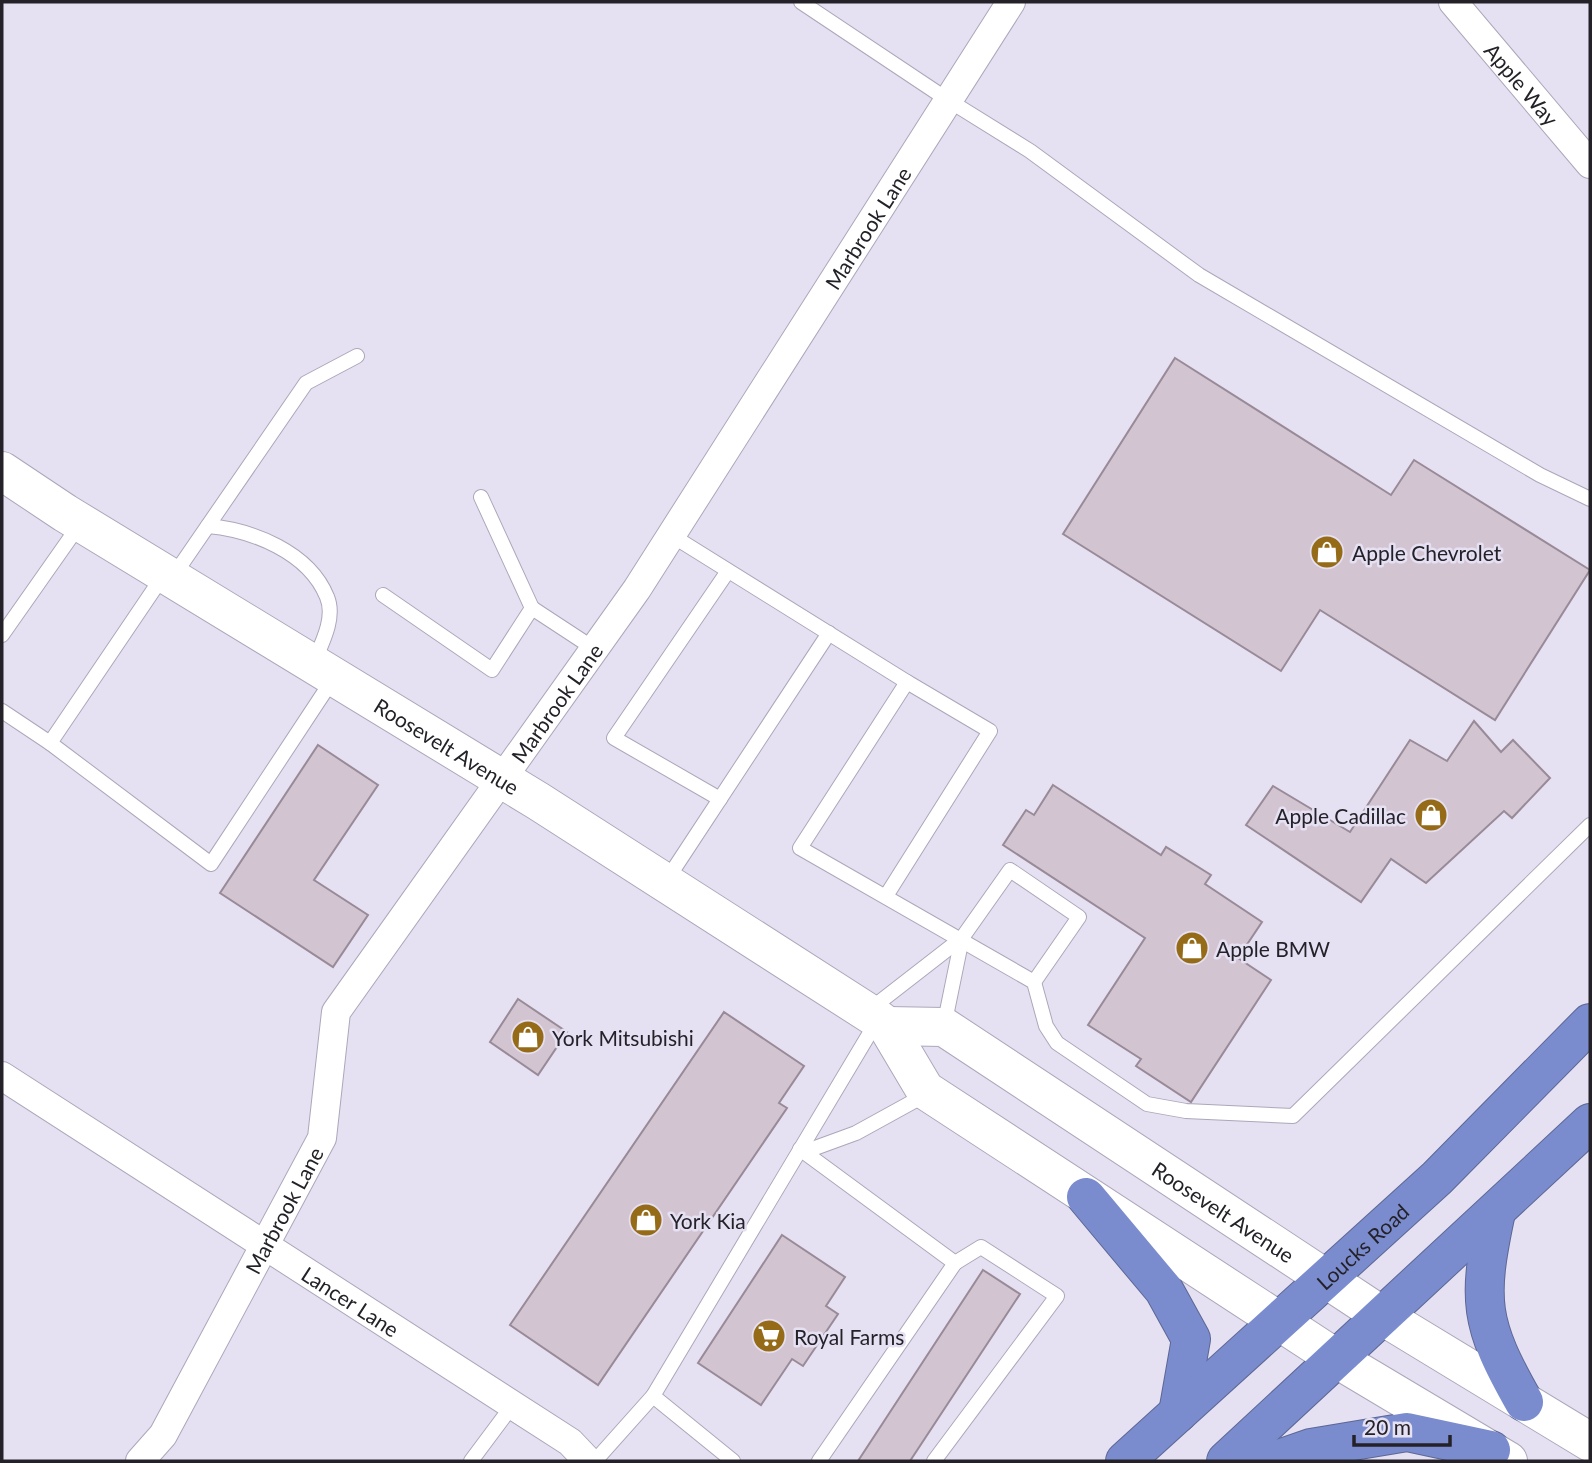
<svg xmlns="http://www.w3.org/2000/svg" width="1592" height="1463" viewBox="0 0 1592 1463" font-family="Lato,sans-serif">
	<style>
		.building { fill: #d3c4d2; stroke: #988a97; stroke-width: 2 }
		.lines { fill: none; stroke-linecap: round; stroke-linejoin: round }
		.lane-casing { stroke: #aca7b9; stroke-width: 16 }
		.street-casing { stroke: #aca7b9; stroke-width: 30 }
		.secondary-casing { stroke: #aca7b9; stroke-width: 40 }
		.highway-casing { stroke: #5c6794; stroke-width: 40 }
		.lane { stroke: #fff; stroke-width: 14 }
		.street { stroke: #fff; stroke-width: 28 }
		.secondary { stroke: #fff; stroke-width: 38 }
		.highway { stroke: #7a8cce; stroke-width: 38 }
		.labels { text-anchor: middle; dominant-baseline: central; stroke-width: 5; stroke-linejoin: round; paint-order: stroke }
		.street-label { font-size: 21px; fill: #242228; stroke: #e6e0f3 }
		.poi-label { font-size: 21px; fill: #242228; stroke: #e6e0f3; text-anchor: start }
	</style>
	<rect width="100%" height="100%" fill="#e6e0f3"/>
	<g class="building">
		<path d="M 1175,358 L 1391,495 L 1414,460 L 1590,570 L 1495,720 L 1320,610 L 1281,671 L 1063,534 Z"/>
		<path d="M 1474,721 L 1501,752 L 1513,740 L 1550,778 L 1512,818 L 1504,811 L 1426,883 L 1391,859 L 1361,902 L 1246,825 L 1273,786 L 1350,832 L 1410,740 L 1447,761 Z"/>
		<path d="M 318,745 L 378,785 L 314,880 L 368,915 L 333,967 L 220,893 Z"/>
		<path d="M 1053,785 L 1161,855 L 1166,847 L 1211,875 L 1205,884 L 1262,922 L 1238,958 L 1271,980 L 1191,1102 L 1136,1066 L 1141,1059 L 1088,1025 L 1145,938 L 1003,845 L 1026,810 L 1034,815 Z"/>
		<path d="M 518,999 L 567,1032 L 538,1075 L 490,1042 Z"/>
		<path d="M 724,1012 L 804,1066 L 779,1103 L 787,1108 L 598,1385 L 510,1325 Z"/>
		<path d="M 782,1235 L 845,1277 L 826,1306 L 838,1314 L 803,1366 L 792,1359 L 761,1405 L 698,1363 Z"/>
		<path d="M 983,1270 L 1020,1294 L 910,1461 L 858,1461 Z"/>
	</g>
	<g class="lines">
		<defs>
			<g id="lane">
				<path d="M 801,2 L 948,100 L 1030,151 L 1199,275 L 1540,475 L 1590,499"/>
				<path d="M 481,497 L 532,608"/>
				<path d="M 208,526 C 252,530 309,552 327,597 C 336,618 321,645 313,664"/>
				<path d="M 671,535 L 907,682"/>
				<path d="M 172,578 L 306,383 L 357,356"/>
				<path d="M 383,595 L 492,670 L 532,608 L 593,648"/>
				<path d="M 2,635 L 80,524"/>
				<path d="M 2,711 L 50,743 L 211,864 L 333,679"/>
				<path d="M 50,743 L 163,576"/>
				<path d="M 720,799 L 614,738 L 728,571"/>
				<path d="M 666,881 L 829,633"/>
				<path d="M 886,896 L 990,731 L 907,682 L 800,848 L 1034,982 L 1046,1026 L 1057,1043 L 1147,1104 L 1186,1111 L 1293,1116 L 1590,825"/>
				<path d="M 868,1011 L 962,938 L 1010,870 L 1079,917 L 1034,982"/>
				<path d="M 944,1026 L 962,938"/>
				<path d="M 800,1149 L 955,1263 L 819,1461"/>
				<path d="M 804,1152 L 856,1133 L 916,1100 L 923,1092"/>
				<path d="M 471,1461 L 512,1406"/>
				<path d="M 595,1461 L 653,1396"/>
				<path d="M 733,1461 L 653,1396 L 877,1021"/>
				<path d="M 934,1461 L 1057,1296 L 981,1247 L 955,1263"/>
			</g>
			<g id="street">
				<path id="s1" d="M 1453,2 L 1590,164"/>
				<path id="s2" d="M 2,1076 L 570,1442 L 588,1461"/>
				<path id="s3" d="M 140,1461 L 163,1435 L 322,1138 L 336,1012 L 637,589 L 1011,2"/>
			</g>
			<g id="secondary">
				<path id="s4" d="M 2,471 L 65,513 L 538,801 L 878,1019 L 887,1026 L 925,1090 L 1337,1359 L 1508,1461"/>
				<path id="s5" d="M 887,1026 L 944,1027 L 1384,1317 L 1590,1442"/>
			</g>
			<g id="highway">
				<path d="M 1086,1197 L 1164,1290 L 1191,1339 L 1178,1413"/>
				<path d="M 1496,1212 C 1477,1301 1479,1323 1524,1402"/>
				<path id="s6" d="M 1125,1461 L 1437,1178 L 1590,1023"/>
				<path d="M 1226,1461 L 1590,1123"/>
				<path d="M 1273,1461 L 1311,1448 L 1407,1432 L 1491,1450"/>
			</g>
		</defs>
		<use href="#lane" class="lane-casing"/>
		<use href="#street" class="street-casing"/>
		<use href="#secondary" class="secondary-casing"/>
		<use href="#highway" class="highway-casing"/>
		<use href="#lane" class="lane"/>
		<use href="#street" class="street"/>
		<use href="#secondary" class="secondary"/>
		<use href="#highway" class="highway"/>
	</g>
	<defs>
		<symbol id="shop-disc" viewBox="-11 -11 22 22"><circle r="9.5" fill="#966b18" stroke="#e6e0f3"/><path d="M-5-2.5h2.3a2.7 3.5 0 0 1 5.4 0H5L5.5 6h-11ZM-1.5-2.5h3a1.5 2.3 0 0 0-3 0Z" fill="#fff"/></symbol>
		<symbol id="supermarket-disc" viewBox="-11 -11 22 22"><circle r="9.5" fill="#966b18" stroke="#e6e0f3"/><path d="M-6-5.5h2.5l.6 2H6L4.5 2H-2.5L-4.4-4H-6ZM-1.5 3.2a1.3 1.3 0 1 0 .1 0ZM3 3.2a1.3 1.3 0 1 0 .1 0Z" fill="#fff"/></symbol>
	</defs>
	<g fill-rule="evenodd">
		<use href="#shop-disc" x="1308" y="533" width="38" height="38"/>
		<use href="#shop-disc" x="1412" y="796" width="38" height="38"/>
		<use href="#shop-disc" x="1173" y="929" width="38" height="38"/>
		<use href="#shop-disc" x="509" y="1018" width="38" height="38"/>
		<use href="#shop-disc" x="627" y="1201" width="38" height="38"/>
		<use href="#supermarket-disc" x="750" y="1317" width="38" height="38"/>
	</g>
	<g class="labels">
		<g class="street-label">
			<text stroke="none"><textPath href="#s1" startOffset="107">Apple Way</textPath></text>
			<text stroke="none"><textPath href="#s3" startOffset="1446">Marbrook Lane</textPath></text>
			<text stroke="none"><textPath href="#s3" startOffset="878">Marbrook Lane</textPath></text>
			<text stroke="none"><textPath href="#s4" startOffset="523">Roosevelt Avenue</textPath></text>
			<text stroke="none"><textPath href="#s3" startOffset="290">Marbrook Lane</textPath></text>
			<text stroke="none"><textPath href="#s5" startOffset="392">Roosevelt Avenue</textPath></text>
			<text stroke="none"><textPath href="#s6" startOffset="320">Loucks Road</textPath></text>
			<text stroke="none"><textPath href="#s2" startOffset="415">Lancer Lane</textPath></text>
		</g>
		<g class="poi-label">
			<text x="1352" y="552">Apple Chevrolet</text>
			<text x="1406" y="815" text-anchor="end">Apple Cadillac</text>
			<text x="1216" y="948">Apple BMW</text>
			<text x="552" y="1037">York Mitsubishi</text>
			<text x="670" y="1220">York Kia</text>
			<text x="794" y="1336">Royal Farms</text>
		</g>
	</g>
	<rect width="1592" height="1463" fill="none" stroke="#242228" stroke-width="7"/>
	<path d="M1354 1435v10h96v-10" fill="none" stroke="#242228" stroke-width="3.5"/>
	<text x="1364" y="1435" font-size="21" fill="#242228" stroke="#e6e0f3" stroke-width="5" paint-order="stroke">20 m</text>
</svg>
